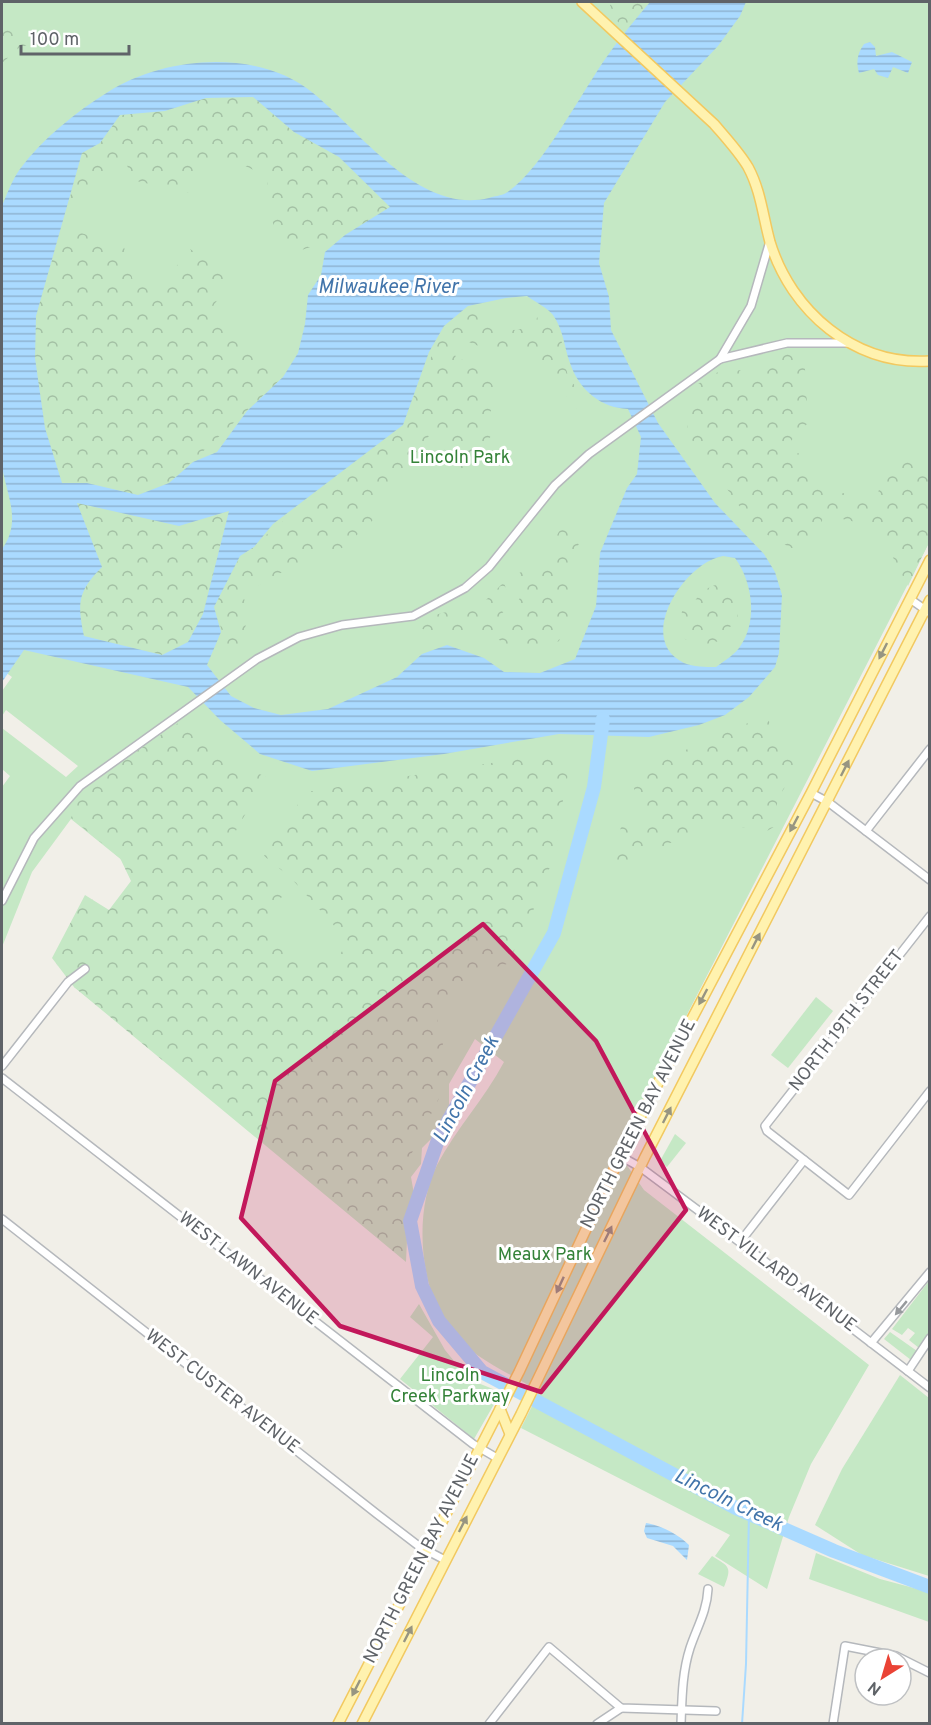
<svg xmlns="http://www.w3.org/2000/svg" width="931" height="1725" viewBox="0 0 931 1725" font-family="Overpass,sans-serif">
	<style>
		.green { fill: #c5e8c5 }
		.forest { fill: url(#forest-crowns) }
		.water { fill: url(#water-rules); fill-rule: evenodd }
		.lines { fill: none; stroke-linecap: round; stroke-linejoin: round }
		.stream { stroke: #aadaff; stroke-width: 2 }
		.river { stroke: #aadaff; stroke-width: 14 }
		.minor-casing { stroke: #b5b8bc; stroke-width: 10 }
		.major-casing { stroke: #f2c960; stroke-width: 12 }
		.minor { stroke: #fff; stroke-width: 7 }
		.major { stroke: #fff2af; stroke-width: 9 }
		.oneway { fill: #979581 }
		.oneway2 { fill: #979a9d }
		.marked { fill: #c2185b; fill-opacity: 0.2; stroke: #c2185b; stroke-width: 4.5; stroke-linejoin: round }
		.labels { text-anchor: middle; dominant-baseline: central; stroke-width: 6; stroke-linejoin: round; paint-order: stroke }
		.park-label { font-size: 18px; fill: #348238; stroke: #fff }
		.street-label { font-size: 18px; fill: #5f6368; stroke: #fff }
		.water-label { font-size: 20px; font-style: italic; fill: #4174aa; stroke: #fff }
	</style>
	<defs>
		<pattern id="forest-crowns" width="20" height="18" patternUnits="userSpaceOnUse" patternTransform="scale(1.5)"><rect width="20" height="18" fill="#c5e8c5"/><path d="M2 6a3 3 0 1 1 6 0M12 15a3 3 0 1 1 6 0" fill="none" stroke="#a3c0a4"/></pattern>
		<pattern id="water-rules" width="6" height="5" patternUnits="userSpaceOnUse" patternTransform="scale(1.5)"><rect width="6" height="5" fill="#aadaff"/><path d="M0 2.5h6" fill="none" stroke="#8eb4d2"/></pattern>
	</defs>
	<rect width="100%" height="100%" fill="#f1efe8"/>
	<g class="green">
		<path d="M 2,2 L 929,2 L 929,543 L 617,1151 L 644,1190 L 869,1365 L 811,1464 L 789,1517 L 767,1589 L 715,1556 L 730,1535 L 521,1428 L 539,1392 C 514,1375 471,1357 453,1334 C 419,1293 413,1212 437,1165 C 456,1129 485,1098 504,1062 L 475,1039 L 449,1084 L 449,1109 L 432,1138 L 422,1148 L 421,1164 L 411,1177 L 414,1194 L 402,1246 L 74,987 L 131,914 L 160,891 L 71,819 L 32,872 L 2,947 L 2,787 L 10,776 L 2,769 L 2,728 L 66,777 L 78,766 L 6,710 L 2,716 L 2,691 L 12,677 L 5,672 L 2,677 Z"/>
		<path d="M 816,997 L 833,1011 L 788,1068 L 771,1055 Z"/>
		<path d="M 675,1134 L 686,1143 L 667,1167 L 660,1161 Z"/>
		<path d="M 929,1281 L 929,1333 L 919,1348 L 909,1340 L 915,1333 L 908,1328 L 902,1335 L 892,1329 Z"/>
		<path d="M 419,1304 L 445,1350 L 454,1361 L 468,1366 L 478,1383 L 493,1389 L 497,1399 L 474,1439 L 400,1379 L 433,1337 L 410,1317 Z"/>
		<path d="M 890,1332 L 917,1351 L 911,1360 L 884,1339 Z"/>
		<path d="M 900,1375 L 929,1398 L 929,1576 L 862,1555 L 815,1525 L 842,1469 Z"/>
		<path d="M 816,1553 L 880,1579 L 929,1592 L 929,1622 L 809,1579 Z"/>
		<path d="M 712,1556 C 730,1567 732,1567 724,1587 L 698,1574 Z"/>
	</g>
	<g class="forest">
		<path d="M 612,2 L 650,2 L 627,30 L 616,20 L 610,5 Z"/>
		<path d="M 7,27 L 30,35 L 40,43 L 20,47 L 2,63 L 2,30 Z"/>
		<path d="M 253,97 L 294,132 L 339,157 L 390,207 L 345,235 L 296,252 C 270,229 265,210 268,177 L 233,160 L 208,161 L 189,193 L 132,180 L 126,162 L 66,212 L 82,153 L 100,143 L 120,115 L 165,111 L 206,98 Z"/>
		<path d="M 63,227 L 124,247 L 133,281 L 158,290 L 190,249 L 234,276 L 207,315 L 283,377 L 169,483 L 137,495 L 87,483 L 62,484 C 47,434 26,367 36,316 C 42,286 54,256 63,227 Z"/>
		<path d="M 468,306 L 485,308 L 492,329 L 517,330 L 535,325 L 539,310 L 552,317 L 564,348 L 562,355 L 569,379 L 587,399 L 576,409 L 542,363 L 509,350 L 493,352 L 464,340 L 455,356 L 460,360 L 475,359 L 498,393 L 485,425 L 492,433 L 481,458 L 461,472 L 432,432 L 397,477 L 368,502 L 373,520 L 344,547 L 278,574 L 243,594 C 250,620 246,637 231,658 L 214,607 L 240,556 L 403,425 L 419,382 L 440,339 Z"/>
		<path d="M 777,350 L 804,351 L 808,423 L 786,446 L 791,452 L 802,454 L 818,486 L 850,495 L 876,495 L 902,452 L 929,459 L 929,542 L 908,586 L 887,546 L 882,528 L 825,515 L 808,547 L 791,548 L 755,528 L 687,433 L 689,408 L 696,385 L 718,372 L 742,370 L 752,380 L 769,370 Z"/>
		<path d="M 77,502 L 179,526 L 229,510 L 203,614 L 188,642 L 162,655 L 84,636 L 78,608 L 86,583 Z"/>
		<path d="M 561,528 L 581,539 L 568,568 L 568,618 L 559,641 L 534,654 L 509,648 L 497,638 L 422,629 L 423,618 L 470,606 L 487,624 L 490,620 L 486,600 L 504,582 L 509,600 L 502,611 L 508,620 L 522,594 L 517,574 L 552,558 L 554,540 Z"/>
		<path d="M 729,581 L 738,617 L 719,641 L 700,646 L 685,639 L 680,627 L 682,611 L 692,608 C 698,590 712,585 729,581 Z"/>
		<path d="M 764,713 L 790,757 L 804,766 C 787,782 771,800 777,825 L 767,831 L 709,822 L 615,873 L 610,865 L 621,827 L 649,826 L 643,807 L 636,802 L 632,773 L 746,724 Z"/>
		<path d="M 184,719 L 240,765 L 266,777 L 228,845 L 284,881 L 287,890 L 258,929 L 303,966 L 338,958 L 348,941 L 290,877 L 264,856 L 306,792 L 549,754 L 572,754 L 550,867 L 528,924 L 507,964 L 474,973 L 450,991 L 437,1018 L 450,1076 L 404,1169 L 409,1197 L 406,1262 L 74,987 L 52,958 L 85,895 L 109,910 L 131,881 L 120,858 L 71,818 L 79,798 L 121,762 Z"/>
	</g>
	<g class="water">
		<path d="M 650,2 L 746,2 L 740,16 L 718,46 L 665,102 L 604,203 L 599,263 L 609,297 L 611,330 L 658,423 L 715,503 L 764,554 L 775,572 L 782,595 L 779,653 L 775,667 L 749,697 L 725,715 L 699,725 L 649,737 L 559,734 L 444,754 L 312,771 L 260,754 L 220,720 L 188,687 L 24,650 L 2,682 L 2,549 C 22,521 7,497 2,466 L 2,206 C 7,194 12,180 20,169 C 43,138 76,112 108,92 C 165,56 258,48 313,93 C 360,131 419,215 489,198 C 494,196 501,196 506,193 C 542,170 582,91 608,55 C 621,36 636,19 650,2 ZM 253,97 L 294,132 L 339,157 L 390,207 L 345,235 L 325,252 L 321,275 L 308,295 L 305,324 L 298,353 L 283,377 L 247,411 L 217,452 L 193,462 L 169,483 L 138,495 L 87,483 L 62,483 L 45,428 L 35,358 L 36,316 L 82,153 L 100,143 L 120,115 L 165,111 L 206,98 ZM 527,296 C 535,302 548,308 553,315 C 564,331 564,347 570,363 C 579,390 601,408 628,409 L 641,437 L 637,474 L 627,488 L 600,553 L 596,606 L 575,659 L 540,673 L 504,672 L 484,658 L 447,645 L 422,654 L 397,677 L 328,709 L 281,715 L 254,708 L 231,696 L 207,665 L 221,632 L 214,607 L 240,556 L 254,547 L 273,524 L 403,425 L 429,352 L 444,326 L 468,306 L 506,298 ZM 77,503 L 179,526 L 229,511 L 203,614 L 188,642 L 162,655 L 84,636 C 77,603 78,591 102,567 ZM 723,556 L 735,558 C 752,581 758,619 741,645 C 736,654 724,661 716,667 C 706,667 693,667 684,663 C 634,639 685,562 723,556 Z"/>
		<path d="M 870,42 L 875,47 L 876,56 L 892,52 L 912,62 L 908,73 L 893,67 L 888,78 L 878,75 L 874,69 L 859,73 C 856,62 857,54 864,44 Z"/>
		<path d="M 646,1523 C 660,1525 678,1534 689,1545 L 687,1560 L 673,1546 L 647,1538 L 644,1531 Z"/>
	</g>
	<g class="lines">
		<path class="stream" d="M 742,1724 L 746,1664 L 749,1513"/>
		<path class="river" d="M 603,719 L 594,787 L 554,933 L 439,1137 L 410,1221 L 422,1286 L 439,1321 L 482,1372 L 736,1508 L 834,1551 L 930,1587"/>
		<defs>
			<g id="minor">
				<path d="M 720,359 L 751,306 L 770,241"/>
				<path d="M 910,599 L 930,613"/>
				<path d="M 811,793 L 828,802 L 930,880"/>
				<path d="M 866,831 L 930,749"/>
				<path d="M 2,901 L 34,838 L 80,786 L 257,659 L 299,637 L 342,625 L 413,616 L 465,588 L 489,567 L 555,485 L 589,454 L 720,359 L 787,343 L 849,343"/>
				<path d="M 930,916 L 765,1126 L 767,1131 L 849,1195 L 930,1091"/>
				<path d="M 2,1066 L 68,982 L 85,969"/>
				<path d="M 2,1078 L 473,1444 L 497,1458"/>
				<path d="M 620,1156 L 640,1167 L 699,1211 L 930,1388"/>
				<path d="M 2,1219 L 377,1514 L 420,1547 L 445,1560"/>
				<path d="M 740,1242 L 804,1160"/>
				<path d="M 871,1343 L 930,1272"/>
				<path d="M 908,1371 L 930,1338"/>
				<path d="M 489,1724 L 549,1647 L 621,1708 L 716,1711"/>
				<path d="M 597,1724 L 621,1708"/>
				<path d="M 681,1724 C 682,1698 682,1673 690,1648 C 697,1627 707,1611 708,1589"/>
				<path d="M 833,1724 L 845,1646 L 896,1656 L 930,1673"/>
			</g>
			<g id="major">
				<path d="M 582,2 L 714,124 C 726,138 739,152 748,167 C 761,191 763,217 770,242 C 791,311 854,366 930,361"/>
				<path d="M 500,1409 L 510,1434"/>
				<path d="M 338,1724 L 519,1372 L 627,1142 L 811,793 L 930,560"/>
				<path d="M 362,1724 L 521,1414 L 645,1157 L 930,600"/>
			</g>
		</defs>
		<use href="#minor" class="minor-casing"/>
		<use href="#major" class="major-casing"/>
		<use href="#minor" class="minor"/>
		<use href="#major" class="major"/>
	</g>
	<defs><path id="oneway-solid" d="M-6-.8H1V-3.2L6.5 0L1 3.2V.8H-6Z" transform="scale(1.5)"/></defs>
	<g class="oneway">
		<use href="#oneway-solid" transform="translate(883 651) rotate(117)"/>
		<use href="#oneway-solid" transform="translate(845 768) rotate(-63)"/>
		<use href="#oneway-solid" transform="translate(794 824) rotate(118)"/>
		<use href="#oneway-solid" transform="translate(756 941) rotate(-63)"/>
		<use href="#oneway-solid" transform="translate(703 997) rotate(118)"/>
		<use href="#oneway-solid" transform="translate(667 1115) rotate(-63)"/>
		<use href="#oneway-solid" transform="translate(608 1234) rotate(-64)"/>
		<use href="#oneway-solid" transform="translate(560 1285) rotate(115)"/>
		<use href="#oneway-solid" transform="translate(463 1524) rotate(-63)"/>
		<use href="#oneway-solid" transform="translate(408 1634) rotate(-63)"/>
		<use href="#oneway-solid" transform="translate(356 1688) rotate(117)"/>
	</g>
	<use class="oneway2" href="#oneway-solid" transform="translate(901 1308) rotate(130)"/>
	<path class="marked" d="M 483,924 L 596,1041 L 686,1210 L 541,1392 L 340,1326 L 241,1218 L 275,1081 Z"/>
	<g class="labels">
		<g class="park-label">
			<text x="460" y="458">Lincoln Park</text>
			<text x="545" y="1255">Meaux Park</text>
			<text x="450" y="1376">Lincoln<tspan x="450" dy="21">Creek Parkway</tspan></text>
		</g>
		<g class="street-label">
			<text transform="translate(847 1021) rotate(-52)">NORTH 19TH STREET</text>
			<text transform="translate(639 1124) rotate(-63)">NORTH GREEN BAY AVENUE</text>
			<text transform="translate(248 1269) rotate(38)">WEST LAWN AVENUE</text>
			<text transform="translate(776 1270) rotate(37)">WEST VILLARD AVENUE</text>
			<text transform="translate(222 1392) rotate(38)">WEST CUSTER AVENUE</text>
			<text transform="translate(422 1559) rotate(-63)">NORTH GREEN BAY AVENUE</text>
		</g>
		<g class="water-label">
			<text x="388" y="288">Milwaukee River</text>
			<text transform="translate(467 1090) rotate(-62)">Lincoln Creek</text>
			<text transform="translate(728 1501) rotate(26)">Lincoln Creek</text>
		</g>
	</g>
	<rect width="931" height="1725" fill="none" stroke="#5f6368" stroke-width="6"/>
	<g transform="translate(883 1677) rotate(217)"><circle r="28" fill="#ffffff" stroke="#bfc1c3" stroke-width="1.5"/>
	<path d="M0-4.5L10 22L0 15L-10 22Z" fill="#ea4335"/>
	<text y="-9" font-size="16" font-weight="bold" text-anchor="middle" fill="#5f6368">N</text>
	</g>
	<path d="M21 45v9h108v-9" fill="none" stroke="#5f6368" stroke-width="3"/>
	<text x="30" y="45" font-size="18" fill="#5f6368" stroke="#ffffff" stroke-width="4.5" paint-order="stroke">100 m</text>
</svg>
